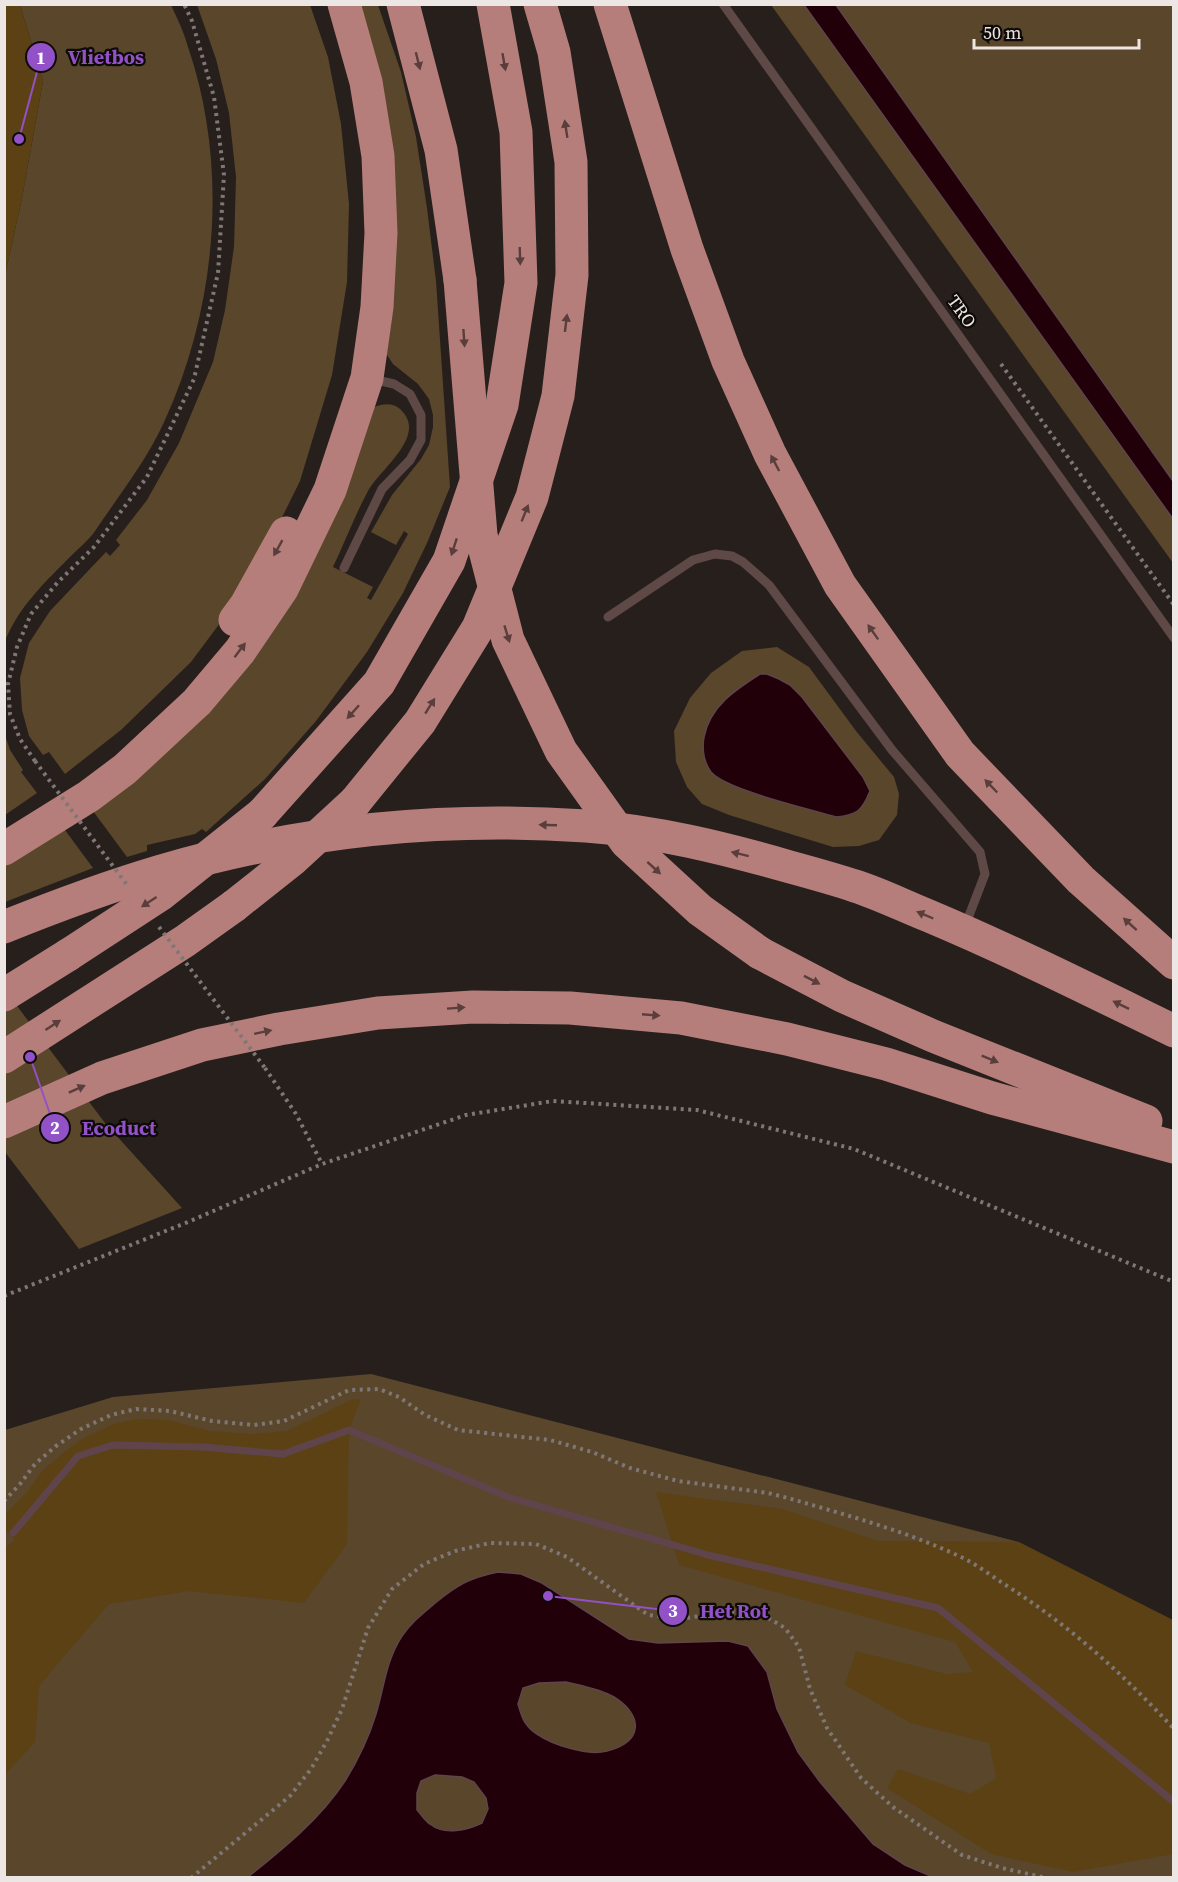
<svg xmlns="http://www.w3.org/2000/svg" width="1178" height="1882" viewBox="0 0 1178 1882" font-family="'Source Serif 4',serif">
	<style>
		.green { fill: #59462b }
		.forest { fill: #5c4115 }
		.water { fill: #220009; stroke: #5f454b; stroke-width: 1.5; fill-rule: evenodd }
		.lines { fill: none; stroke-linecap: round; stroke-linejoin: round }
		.stream { stroke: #5f454b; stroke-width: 7 }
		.path { stroke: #7f7775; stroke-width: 4; stroke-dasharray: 3 4.5; stroke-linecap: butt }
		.lane { stroke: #5f4947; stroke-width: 9 }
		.highway { stroke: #b57e7b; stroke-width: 33 }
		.path-bridge { stroke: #7f7775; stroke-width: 4; stroke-dasharray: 3 4.5; stroke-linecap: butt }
		.highway-bridge { stroke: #b57e7b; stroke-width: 33 }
		.oneway { fill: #593e3c }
		.labels { text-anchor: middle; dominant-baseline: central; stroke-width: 4.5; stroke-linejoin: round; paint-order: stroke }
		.street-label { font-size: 18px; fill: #ece6e4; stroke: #0e0a08 }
		.leader { fill: none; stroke: #9251c6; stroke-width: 2 }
		.callout-dot { fill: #9251c6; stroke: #0e0a08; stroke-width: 2 }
		.mark-label { font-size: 18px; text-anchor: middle; font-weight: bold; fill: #fff }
		.callout-label { font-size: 20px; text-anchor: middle; font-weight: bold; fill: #9251c6; stroke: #0e0a08; stroke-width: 4.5; stroke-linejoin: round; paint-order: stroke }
	</style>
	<rect width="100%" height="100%" fill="#271f1c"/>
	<g class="green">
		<path d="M 20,5 L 171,5 C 177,18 184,32 188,47 C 229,166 217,306 165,420 C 148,458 121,493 97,528 C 91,538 81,546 73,554 C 46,581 17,608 4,644 L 5,275 L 22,198 L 43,81 Z"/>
		<path d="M 197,5 L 310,5 L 328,57 L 341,124 L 349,204 L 347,282 L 332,375 L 300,481 L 260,562 L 226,615 L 191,662 L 121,730 L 65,774 L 49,752 L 43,755 L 29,736 L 22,710 L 20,678 L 29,643 L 50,611 L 106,552 L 110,556 L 120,545 L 116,540 L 147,500 L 179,443 L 213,362 L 225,310 L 234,247 L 236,177 L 229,113 L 216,59 Z"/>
		<path d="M 354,5 L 378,5 L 401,72 L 416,137 L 427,208 L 436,281 L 450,487 L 427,543 L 403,593 L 367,652 L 316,721 L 265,779 L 206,832 L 202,829 L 195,834 L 147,845 L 147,851 L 127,857 L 90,807 L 189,723 L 374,407 C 383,404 392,402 400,409 C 429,435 380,469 368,491 C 355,515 345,542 333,567 L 373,587 L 367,598 L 371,600 L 408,534 L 404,531 L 396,545 L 371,532 L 392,495 L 421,459 L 429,445 L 433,427 L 433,415 L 429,399 L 418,384 L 393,364 L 385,352 Z"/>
		<path d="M 771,5 L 1173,5 L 1173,563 Z"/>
		<path d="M 777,647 L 809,667 L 856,731 L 894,777 L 899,794 L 897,815 L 879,840 L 859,846 L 833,847 L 729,815 L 702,804 L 687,787 L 676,762 L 674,731 L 690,698 L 711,673 L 742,651 Z"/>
		<path d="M 5,735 L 10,750 L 23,770 L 21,772 L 37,793 L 5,815 Z"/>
		<path d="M 62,826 L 93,868 L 5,902 L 5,860 Z"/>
		<path d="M 5,990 L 105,1123 L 182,1208 L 79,1249 L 5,1152 Z"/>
		<path d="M 371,1374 L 1019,1542 L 941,1542 L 1173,1630 L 1173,1877 L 5,1878 L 5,1430 L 113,1397 Z"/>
	</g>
	<g class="forest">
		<path d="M 5,4 L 20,5 L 43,81 L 22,198 L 5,275 Z"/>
		<path d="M 361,1399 L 349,1430 L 347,1544 L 304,1603 L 189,1591 L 109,1604 L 39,1686 L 35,1742 L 5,1775 L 4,1548 L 15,1540 L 8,1532 L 5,1534 L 5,1514 L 28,1491 L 42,1471 L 63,1453 L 85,1437 L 114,1424 L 137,1419 L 169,1420 L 210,1431 L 254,1434 L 287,1431 L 351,1400 Z"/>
		<path d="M 656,1492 L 783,1509 L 879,1541 L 1019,1542 L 1173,1620 L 1173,1854 L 1073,1872 L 991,1854 L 887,1788 L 898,1769 L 970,1794 L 996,1778 L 989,1743 L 911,1723 L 845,1685 L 856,1651 L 947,1674 L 973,1672 L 955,1642 L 679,1565 Z"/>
	</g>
	<g class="water">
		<path d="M 804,5 L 836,5 L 1173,481 L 1173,519 Z"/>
		<path d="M 760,674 L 767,674 L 779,679 L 790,685 L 802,697 L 863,777 L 870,791 C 862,811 857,815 836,817 C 810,809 726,790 711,772 C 703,761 702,749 704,737 C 710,706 735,690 760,674 Z"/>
		<path d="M 498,1572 L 521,1574 L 542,1583 L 629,1639 L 658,1643 L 728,1641 L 748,1646 L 767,1672 L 777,1709 L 798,1752 L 820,1782 L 873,1844 L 905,1865 L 933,1877 L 248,1877 C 284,1848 320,1819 345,1781 C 358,1760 369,1737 376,1714 C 384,1688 386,1660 402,1636 C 411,1623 422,1614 434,1604 C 457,1585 469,1578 498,1572 ZM 566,1682 C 582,1686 600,1689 614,1697 C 644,1716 643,1742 607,1751 C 592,1755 577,1750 562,1746 C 552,1743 533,1734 527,1725 C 522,1720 520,1710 518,1704 L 523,1688 L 539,1683 ZM 435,1775 L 462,1777 L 474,1782 L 486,1798 L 488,1809 L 482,1823 C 467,1830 445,1836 430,1824 C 425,1821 421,1814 417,1810 L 417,1793 L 421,1781 Z"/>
	</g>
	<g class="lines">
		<path class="stream" d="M 13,1533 L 78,1456 L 113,1445 L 203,1447 L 283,1454 L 349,1430 L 508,1497 L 708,1555 L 938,1608 L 1174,1802"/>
		<g class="path">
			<path d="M 1001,364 L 1174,605"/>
			<path d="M 35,761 L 20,739 L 10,714 L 8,684 L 17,647 L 31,614 L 58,582 L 94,547 L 147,477 L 194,379 L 218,273 L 224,175 L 214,97 L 192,21 L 184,4"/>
			<path d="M 265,1068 L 296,1114 L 322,1164"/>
			<path d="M 4,1296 L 188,1222 L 322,1164 L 466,1115 L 553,1101 L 697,1110 L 854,1149 L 1174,1282"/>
			<path d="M 4,1501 L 20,1484 L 35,1464 L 56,1446 L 81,1429 L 111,1415 L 136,1409 L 170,1411 L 212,1421 L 254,1425 L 284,1421 L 349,1390 L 379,1389 L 399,1397 L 425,1415 L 458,1430 L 550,1440 L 592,1452 L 630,1468 L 678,1481 L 768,1493 L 788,1498 C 846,1515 906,1531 961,1557 C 976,1564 990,1575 1004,1584 C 1070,1626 1120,1671 1174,1729"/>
			<path d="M 191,1878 L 290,1796 L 311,1769 L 327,1741 L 342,1709 L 368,1628 L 392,1589 L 424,1564 L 455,1551 L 490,1543 L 536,1544 L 567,1557 L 648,1615 L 681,1619 L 731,1611 L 765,1616 L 785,1628 L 799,1647 L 810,1689 L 827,1728 L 861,1778 L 893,1807 L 962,1855 L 1002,1868 L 1047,1878"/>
		</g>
		<g class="lane">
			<path d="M 723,4 L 1174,638"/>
			<path d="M 344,568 L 382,489 L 410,460 L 421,440 L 421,415 L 410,394 L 394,384 L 372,379"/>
			<path d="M 608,617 L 693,560 L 715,554 L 732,556 L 743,562 L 769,585 L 892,750 L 980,852 L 985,874 L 965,926"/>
		</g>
		<g class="highway">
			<path d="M 403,4 L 441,150 L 460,280"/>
			<path d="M 610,4 L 687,249 L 728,361 L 770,454 L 840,585 L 960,754 L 1081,880 L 1174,963"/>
			<path d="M 235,620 L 246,605 L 286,533"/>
			<path d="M 355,802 L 420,722 L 478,628 L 532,497 L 558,396 L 572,275 L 571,162 L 554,52 L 540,4"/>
			<path d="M 262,814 L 379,683 L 449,561 L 502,405 L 521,283 L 516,132 L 493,4"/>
			<path d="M 4,849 L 89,796 L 125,769 L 197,702 L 240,651 L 282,589 L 330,490 L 367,378 L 377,307 L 381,233 L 378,156 L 366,82 L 344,4"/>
			<path d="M 4,927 C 56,906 107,887 161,871 C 298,831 443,816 586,826 C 655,831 724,848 790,867 C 812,873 834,879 855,886 C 880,894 904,906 929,916 C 1012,951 1092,991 1174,1031"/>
			<path d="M 760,953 L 842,996 L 933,1036 L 1146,1121"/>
			<path d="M 4,995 L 68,955"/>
			<path d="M 4,1057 L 185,941 L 234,906"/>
			<path d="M 4,1122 L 102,1078 L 202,1045 L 279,1029 L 378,1013 L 473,1007 L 570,1008 L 681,1018 L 787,1039 L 886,1064 L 992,1098 L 1174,1147"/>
		</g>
		<g class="path-bridge">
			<path d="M 35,761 L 127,885"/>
			<path d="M 159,927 L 265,1068"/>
		</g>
		<g class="highway-bridge">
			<path d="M 460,280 L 481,535 L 508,640 L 561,751 L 626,842 L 700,910 L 760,953"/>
			<path d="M 234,906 L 292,860 L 355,802"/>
			<path d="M 68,955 L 160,895 L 262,814"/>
		</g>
	</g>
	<defs><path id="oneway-solid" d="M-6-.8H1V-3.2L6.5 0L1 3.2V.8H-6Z" transform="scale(1.5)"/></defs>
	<g class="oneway">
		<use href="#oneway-solid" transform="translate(418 61) rotate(76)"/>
		<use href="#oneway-solid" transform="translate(504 62) rotate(80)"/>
		<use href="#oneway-solid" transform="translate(566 129) rotate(-99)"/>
		<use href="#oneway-solid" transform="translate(520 256) rotate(88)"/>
		<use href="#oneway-solid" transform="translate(566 323) rotate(-83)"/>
		<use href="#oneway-solid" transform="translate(464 338) rotate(86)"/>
		<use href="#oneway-solid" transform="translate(775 463) rotate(-118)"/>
		<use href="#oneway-solid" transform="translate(525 513) rotate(-68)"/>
		<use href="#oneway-solid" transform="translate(454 547) rotate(108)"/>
		<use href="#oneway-solid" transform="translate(278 548) rotate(119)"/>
		<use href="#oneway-solid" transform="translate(873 632) rotate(-125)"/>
		<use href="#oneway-solid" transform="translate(507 634) rotate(73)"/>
		<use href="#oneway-solid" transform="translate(240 650) rotate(-53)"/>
		<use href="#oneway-solid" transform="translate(430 706) rotate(-58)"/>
		<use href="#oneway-solid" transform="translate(353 712) rotate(132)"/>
		<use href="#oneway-solid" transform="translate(991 786) rotate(-134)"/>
		<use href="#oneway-solid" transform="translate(548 825) rotate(-178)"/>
		<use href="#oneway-solid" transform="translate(740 854) rotate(-166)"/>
		<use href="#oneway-solid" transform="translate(654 868) rotate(42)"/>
		<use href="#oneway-solid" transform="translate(149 902) rotate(147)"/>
		<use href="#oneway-solid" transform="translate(925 915) rotate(-157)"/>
		<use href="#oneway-solid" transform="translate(1130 924) rotate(-138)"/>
		<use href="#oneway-solid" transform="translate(812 980) rotate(27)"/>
		<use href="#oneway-solid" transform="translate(1121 1005) rotate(-154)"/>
		<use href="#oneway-solid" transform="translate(456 1008) rotate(-4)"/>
		<use href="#oneway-solid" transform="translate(651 1015) rotate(5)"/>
		<use href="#oneway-solid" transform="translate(53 1025) rotate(-33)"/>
		<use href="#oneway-solid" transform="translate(263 1032) rotate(-12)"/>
		<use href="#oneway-solid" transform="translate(990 1059) rotate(22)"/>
		<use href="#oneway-solid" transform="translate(77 1089) rotate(-24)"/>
	</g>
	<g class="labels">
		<g class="street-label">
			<text transform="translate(962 311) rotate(54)">TRO</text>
		</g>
	</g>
	<path class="leader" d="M19 139L41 57M30 1057L55 1128M548 1596L673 1611"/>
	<g class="callout-dot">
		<circle cx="19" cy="139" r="6"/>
		<circle cx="30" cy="1057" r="6"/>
		<circle cx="548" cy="1596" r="6"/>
		<circle cx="41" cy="57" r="15"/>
		<circle cx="55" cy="1128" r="15"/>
		<circle cx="673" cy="1611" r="15"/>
	</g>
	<g class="mark-label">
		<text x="41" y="64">1</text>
		<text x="55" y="1134">2</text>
		<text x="673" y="1617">3</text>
	</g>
	<g class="callout-label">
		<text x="106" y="64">Vlietbos</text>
		<text x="119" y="1135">Ecoduct</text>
		<text x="734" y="1618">Het Rot</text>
	</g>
	<rect width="1178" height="1882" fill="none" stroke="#ece6e4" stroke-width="12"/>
	<path d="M974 39v9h165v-9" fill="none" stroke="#ece6e4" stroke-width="3"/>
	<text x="983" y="39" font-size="18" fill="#ece6e4" stroke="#0e0a08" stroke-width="4.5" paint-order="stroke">50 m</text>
</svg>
